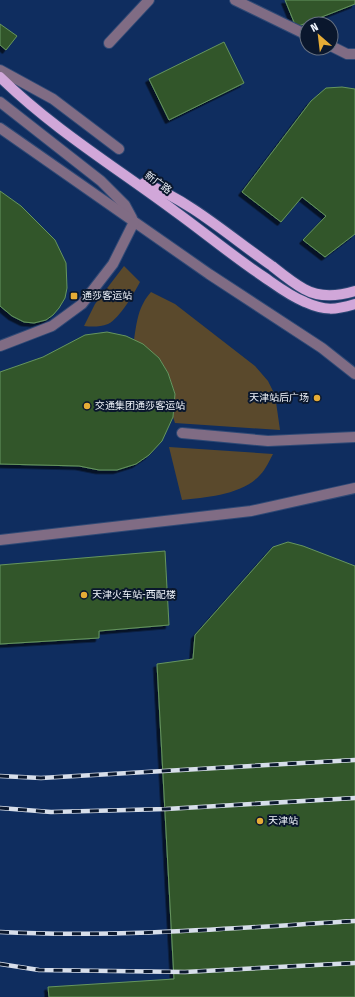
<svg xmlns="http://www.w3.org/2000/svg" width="355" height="997" viewBox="0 0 355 997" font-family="'Fira Sans Condensed','Noto Sans SC',sans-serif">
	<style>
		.green { fill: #5a492c }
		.building { fill: #32572c; stroke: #66955d; filter: url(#shadow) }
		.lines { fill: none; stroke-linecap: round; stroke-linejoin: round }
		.minor-casing { stroke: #2f4975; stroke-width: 12 }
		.major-casing { stroke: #2f4975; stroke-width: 12 }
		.minor { stroke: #806c84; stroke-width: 10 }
		.major { stroke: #d1a7d9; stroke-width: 10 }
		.rail-casing { stroke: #d7deea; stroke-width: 4.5 }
		.rail { stroke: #0a172d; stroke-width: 3; stroke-dasharray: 9; stroke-linecap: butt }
		.poi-dot { fill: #e6ac36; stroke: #0a172d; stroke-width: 1.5 }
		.labels { text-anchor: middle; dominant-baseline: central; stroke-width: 4; stroke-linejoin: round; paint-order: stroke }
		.street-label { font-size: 10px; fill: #f1f5fc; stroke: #0a172d }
		.poi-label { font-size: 10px; fill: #f1f5fc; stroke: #0a172d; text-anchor: start }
	</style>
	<defs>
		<filter id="shadow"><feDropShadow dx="-3.5" dy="3.5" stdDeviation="0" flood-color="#0009"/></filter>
	</defs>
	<rect width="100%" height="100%" fill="#0f2d5f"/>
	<g class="green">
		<path d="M 124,266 L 140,282 C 134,293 120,318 108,324 C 100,327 92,327 84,326 L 95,304 Z"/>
		<path d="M 151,292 L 175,304 L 255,366 L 268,381 L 275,395 L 280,430 L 175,423 L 173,417 L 175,394 L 168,373 L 159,358 L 134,340 C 137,321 138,307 151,292 Z"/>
		<path d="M 169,447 L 273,454 C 269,461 266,469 260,475 C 242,495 206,497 182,500 Z"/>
	</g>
	<g class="building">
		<path d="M 285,0 L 355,0 L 355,4 L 296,27 Z"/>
		<path d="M 0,24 L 17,36 L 6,50 L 0,45 Z"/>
		<path d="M 224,42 L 244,83 L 169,120 L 149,79 Z"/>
		<path d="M 342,87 L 355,89 L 355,234 L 325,257 L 303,240 L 326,216 L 302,197 L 281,222 L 242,192 L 311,101 L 326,88 Z"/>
		<path d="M 0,191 L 21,206 L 55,240 L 66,263 L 67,288 L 65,298 L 59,308 L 53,315 L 46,320 L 34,323 L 24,322 L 12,316 L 0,306 Z"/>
		<path d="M 107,332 L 126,336 L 143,344 L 159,358 L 168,373 L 175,394 L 173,417 L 162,441 L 149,455 L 136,464 L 117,470 L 99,470 L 79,466 L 0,464 L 0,372 L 43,357 L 85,335 Z"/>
		<path d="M 288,542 L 303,546 L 355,566 L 355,997 L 49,997 L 48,987 L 174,979 L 157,664 L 193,659 L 195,635 L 273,547 Z"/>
		<path d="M 165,551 L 169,625 L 99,631 L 99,638 L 0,644 L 0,565 Z"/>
	</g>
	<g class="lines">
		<defs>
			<g id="minor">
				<path d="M 235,0 L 307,35"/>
				<path d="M 109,43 L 149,0"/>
				<path d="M 331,46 L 347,54 L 355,54"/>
				<path d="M 0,70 L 53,99 L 119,149"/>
				<path d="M 0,102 L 101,181 L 125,205 L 132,218"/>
				<path d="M 0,128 L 209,274 L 322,348 L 355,374"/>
				<path d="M 0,346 L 52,326 L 82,304 L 113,264 L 134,222"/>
				<path d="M 182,433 L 268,441 L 355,437"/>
				<path d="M 0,540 L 251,511 L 355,488"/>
			</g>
			<g id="major">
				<path d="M 0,77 C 53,129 117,168 176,212 C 205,233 234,257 264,277 C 277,286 290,296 305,302 C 325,311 335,310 355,304"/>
				<path d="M 144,183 C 192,202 230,237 272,266 C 282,274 293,283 304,289 C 320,298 339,296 355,291"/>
			</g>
		</defs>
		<use href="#minor" class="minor-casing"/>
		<use href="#major" class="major-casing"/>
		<use href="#minor" class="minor"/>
		<use href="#major" class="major"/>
		<defs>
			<g id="rail">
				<path d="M 0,776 L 41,778 L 355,760"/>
				<path d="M 0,808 L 51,812 L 166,809 L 355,798"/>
				<path d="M 0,932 C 118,938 237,928 355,921"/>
				<path d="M 0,964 L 39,970 L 185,972 L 355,963"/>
			</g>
		</defs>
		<use href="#rail" class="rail-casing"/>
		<use href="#rail" class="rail"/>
	</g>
	<g class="poi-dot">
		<rect x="70" y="292" width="8" height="8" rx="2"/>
		<circle cx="317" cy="398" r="4"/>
		<circle cx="87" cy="406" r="4"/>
		<circle cx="84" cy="595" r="4"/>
		<circle cx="260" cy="821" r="4"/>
	</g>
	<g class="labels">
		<g class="street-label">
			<text transform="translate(158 183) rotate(36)">新广路</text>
		</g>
		<g class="poi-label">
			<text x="82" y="296">通莎客运站</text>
			<text x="309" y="398" text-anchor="end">天津站后广场</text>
			<text x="95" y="406">交通集团通莎客运站</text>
			<text x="92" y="595">天津火车站-西配楼</text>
			<text x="268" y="821">天津站</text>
		</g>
	</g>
	<g transform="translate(319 36) rotate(332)"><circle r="19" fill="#0a172d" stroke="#667080"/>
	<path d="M0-3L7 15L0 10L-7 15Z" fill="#e6ac36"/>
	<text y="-6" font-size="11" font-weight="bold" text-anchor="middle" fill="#f1f5fc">N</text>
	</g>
</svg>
